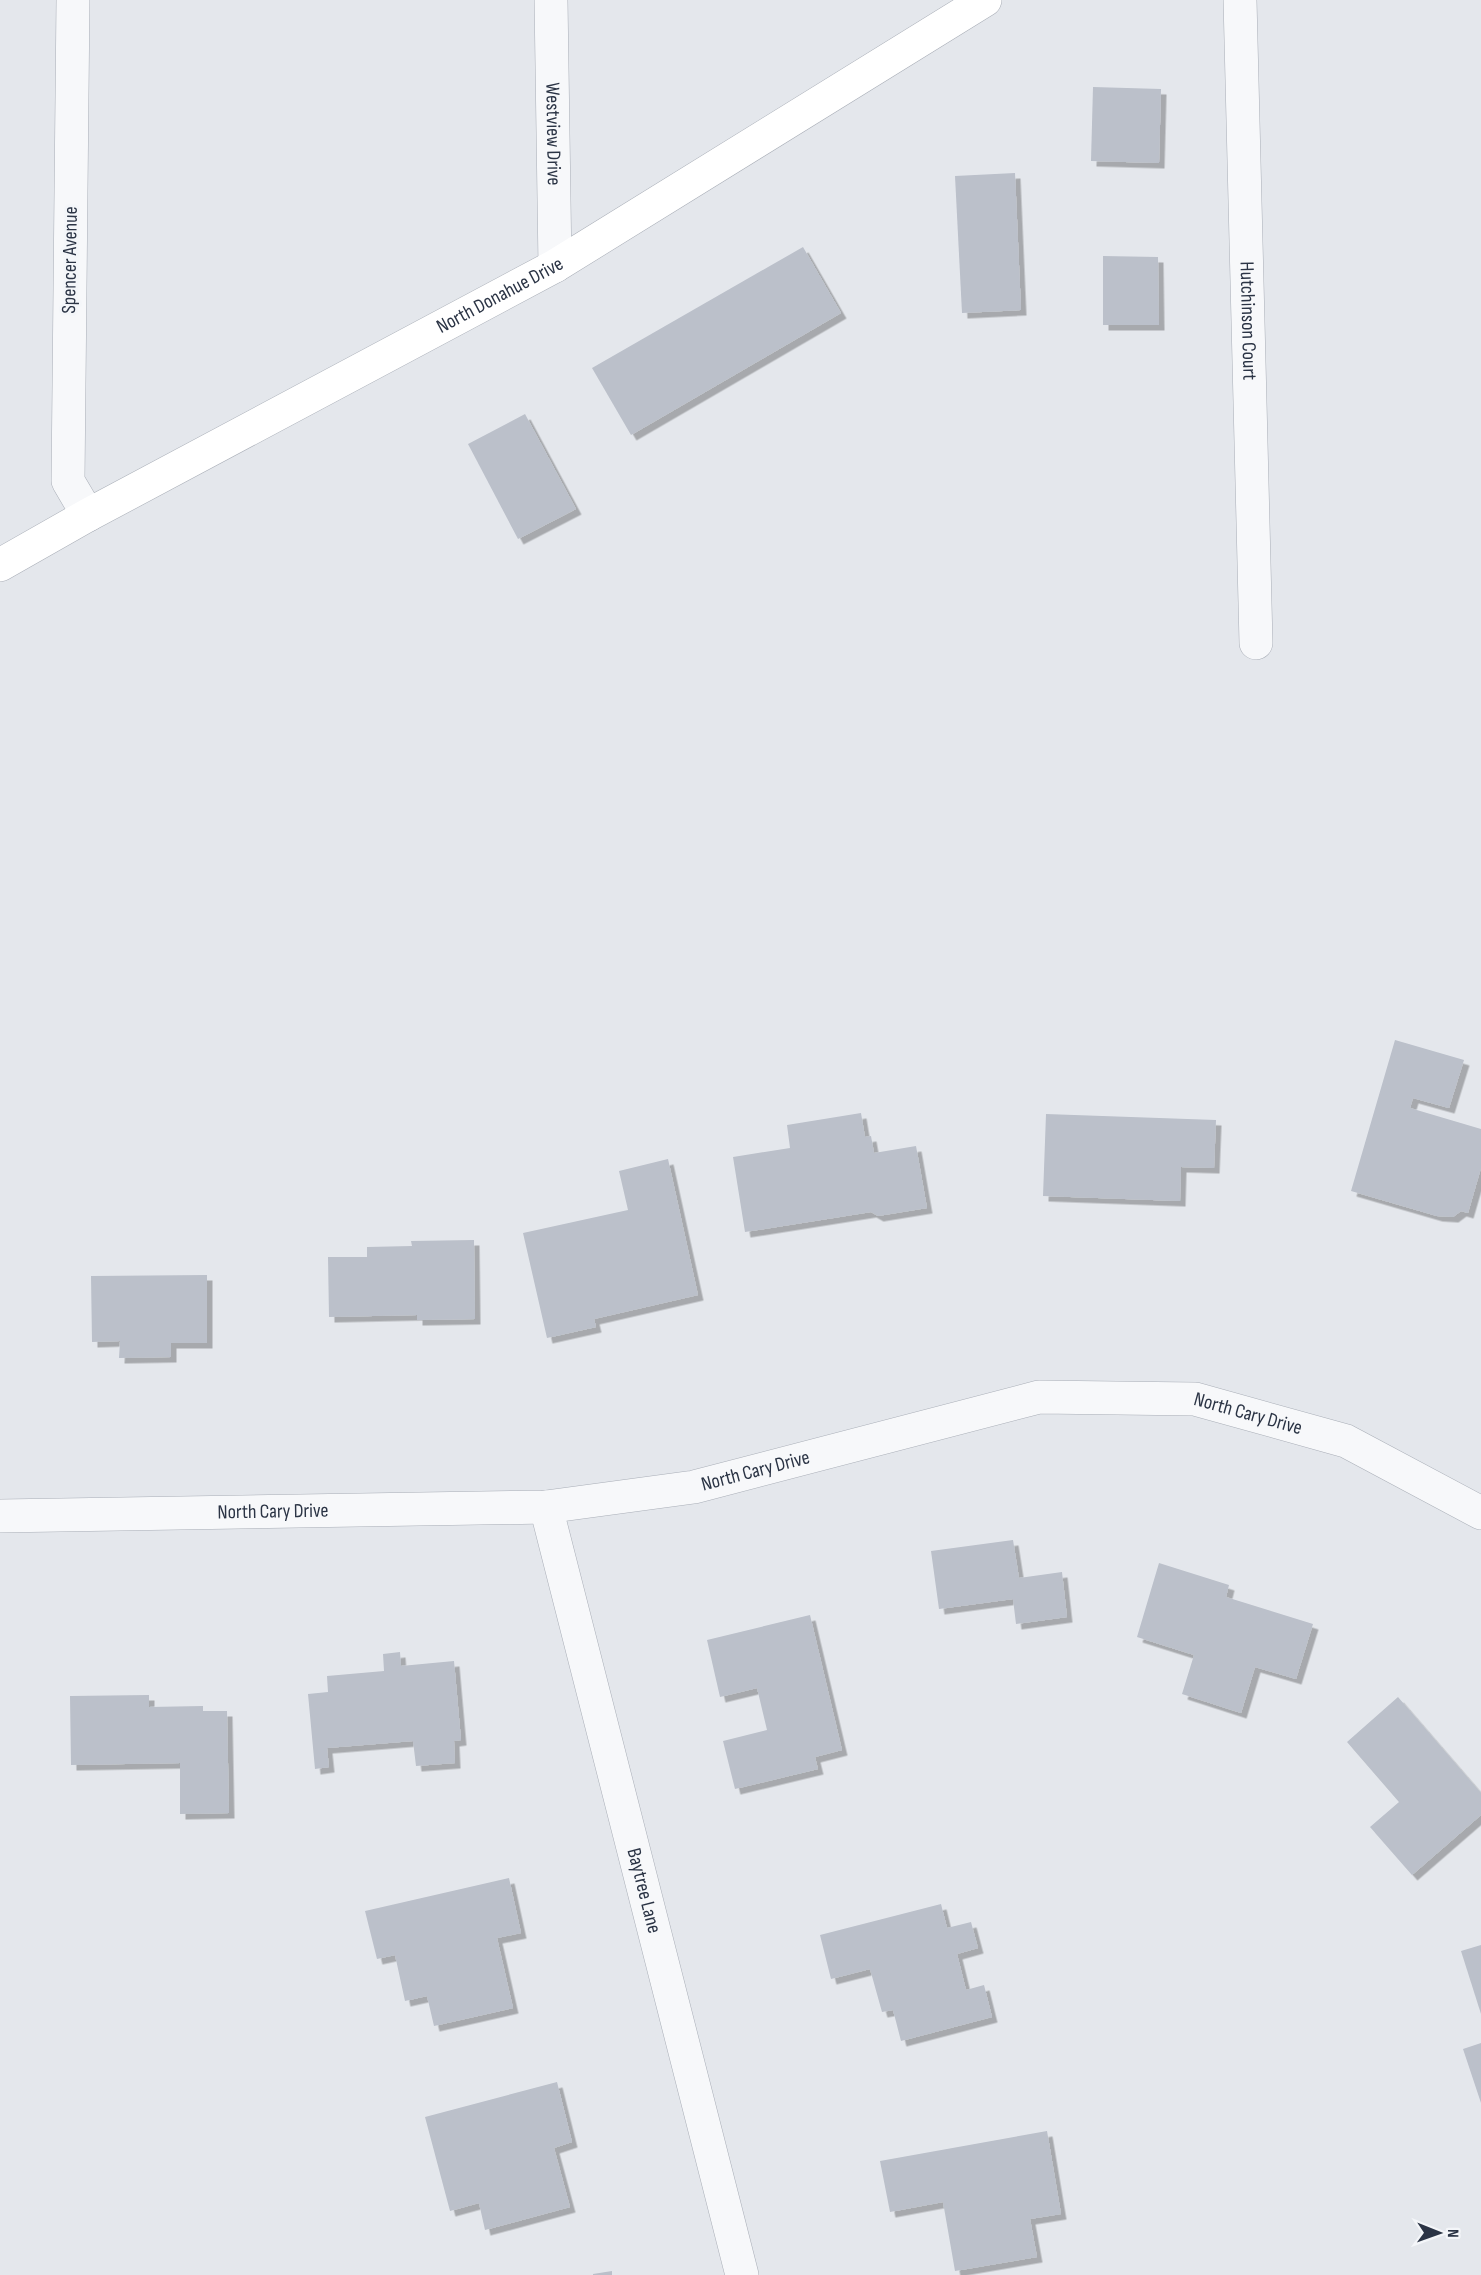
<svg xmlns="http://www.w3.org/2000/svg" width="1481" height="2275" viewBox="0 0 1481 2275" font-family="'Sofia Sans Condensed',sans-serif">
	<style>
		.building { fill: #bbc0ca; filter: url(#shadow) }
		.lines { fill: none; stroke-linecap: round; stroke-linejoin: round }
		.street-casing { stroke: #a9aeb7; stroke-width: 34 }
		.secondary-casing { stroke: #a9aeb7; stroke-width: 34 }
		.street { stroke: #f7f8fa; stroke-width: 33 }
		.secondary { stroke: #fff; stroke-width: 33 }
		.labels { text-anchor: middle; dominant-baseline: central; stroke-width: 6; stroke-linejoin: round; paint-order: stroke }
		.street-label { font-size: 20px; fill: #2b3445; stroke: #f4f6f9 }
	</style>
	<defs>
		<filter id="shadow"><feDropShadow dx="5.5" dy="5.5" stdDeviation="0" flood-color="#0004"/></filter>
	</defs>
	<rect width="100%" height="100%" fill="#e4e7ec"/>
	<g class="building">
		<path d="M 1093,87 L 1161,89 L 1159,163 L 1091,161 Z"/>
		<path d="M 1015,173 L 1021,310 L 962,313 L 955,176 Z"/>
		<path d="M 803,247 L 841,313 L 631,435 L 592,368 Z"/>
		<path d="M 1103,256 L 1158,257 L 1159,325 L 1103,325 Z"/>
		<path d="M 525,414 L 576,509 L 518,539 L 468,444 Z"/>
		<path d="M 1395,1040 L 1464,1060 L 1449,1108 L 1413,1098 L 1410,1108 L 1481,1129 L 1481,1168 L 1468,1213 L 1461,1211 L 1453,1217 L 1437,1216 L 1351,1191 Z"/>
		<path d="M 861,1113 L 865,1137 L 871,1136 L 874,1153 L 916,1146 L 927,1208 L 878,1216 L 871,1212 L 745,1232 L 733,1157 L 790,1148 L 787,1125 Z"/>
		<path d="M 1046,1114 L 1216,1120 L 1214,1168 L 1181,1167 L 1180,1201 L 1043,1196 Z"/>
		<path d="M 668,1159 L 698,1295 L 594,1319 L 596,1327 L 547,1338 L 523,1233 L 628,1210 L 619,1171 Z"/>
		<path d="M 474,1240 L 475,1319 L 417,1320 L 417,1315 L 329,1317 L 328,1257 L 367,1257 L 367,1247 L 412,1246 L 411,1241 Z"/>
		<path d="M 207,1275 L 207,1343 L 171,1343 L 171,1357 L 119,1358 L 120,1341 L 92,1342 L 91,1276 Z"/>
		<path d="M 1013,1540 L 1019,1578 L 1062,1572 L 1067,1617 L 1016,1624 L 1013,1599 L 939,1609 L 931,1551 Z"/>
		<path d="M 1159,1563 L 1229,1585 L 1226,1597 L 1313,1624 L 1296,1679 L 1255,1667 L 1241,1713 L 1182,1694 L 1194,1655 L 1137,1637 Z"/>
		<path d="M 810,1615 L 842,1750 L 815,1757 L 818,1769 L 735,1789 L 723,1741 L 767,1730 L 757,1688 L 720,1697 L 707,1640 Z"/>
		<path d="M 400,1652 L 401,1666 L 454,1661 L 461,1740 L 454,1741 L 455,1763 L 416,1766 L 413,1741 L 327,1748 L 329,1767 L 315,1769 L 308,1694 L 328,1692 L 327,1676 L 384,1671 L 383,1654 Z"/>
		<path d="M 149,1695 L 149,1707 L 203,1706 L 203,1711 L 227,1711 L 229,1813 L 180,1814 L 180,1763 L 71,1765 L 70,1696 Z"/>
		<path d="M 1398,1697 L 1481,1793 L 1481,1815 L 1412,1875 L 1370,1827 L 1399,1802 L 1347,1742 Z"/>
		<path d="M 509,1878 L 521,1933 L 497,1938 L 513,2008 L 434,2026 L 427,1996 L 405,2001 L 395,1955 L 377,1959 L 365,1911 Z"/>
		<path d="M 941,1904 L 947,1928 L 971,1922 L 978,1948 L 957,1954 L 966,1990 L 984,1985 L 992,2017 L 901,2041 L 893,2010 L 882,2012 L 870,1969 L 831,1979 L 820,1935 Z"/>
		<path d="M 1481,1945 L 1481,2014 L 1461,1951 Z"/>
		<path d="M 1481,2043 L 1481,2103 L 1463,2049 Z"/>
		<path d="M 557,2082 L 572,2142 L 554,2148 L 570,2207 L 485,2230 L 479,2203 L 450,2211 L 425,2117 Z"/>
		<path d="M 1047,2131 L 1061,2214 L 1030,2219 L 1037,2257 L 955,2271 L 943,2202 L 890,2212 L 880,2161 Z"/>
		<path d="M 612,2271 L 612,2275 L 593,2275 L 593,2274 Z"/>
	</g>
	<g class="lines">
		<defs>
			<g id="street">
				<path d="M 73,0 L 68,481 L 88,515"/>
				<path id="s1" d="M 551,0 L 555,266"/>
				<path id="s2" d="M 1240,0 L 1256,643"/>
				<path id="s3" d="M 546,1507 L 742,2275"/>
				<path id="s4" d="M 0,1516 L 546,1507 L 694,1487 L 1039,1397 L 1195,1399 L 1346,1441 L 1481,1513"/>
			</g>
			<g id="secondary">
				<path id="s5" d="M 0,565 L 88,515 L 555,266 L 985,0"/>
			</g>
		</defs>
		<use href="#street" class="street-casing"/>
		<use href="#secondary" class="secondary-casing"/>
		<use href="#street" class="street"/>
		<use href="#secondary" class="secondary"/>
	</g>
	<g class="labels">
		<g class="street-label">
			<text stroke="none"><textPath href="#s1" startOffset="134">Westview Drive</textPath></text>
			<text transform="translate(70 260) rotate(-89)">Spencer Avenue</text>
			<text stroke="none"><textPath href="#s5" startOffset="568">North Donahue Drive</textPath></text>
			<text stroke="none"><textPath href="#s2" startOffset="321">Hutchinson Court</textPath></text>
			<text stroke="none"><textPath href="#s4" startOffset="1263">North Cary Drive</textPath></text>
			<text stroke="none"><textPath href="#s4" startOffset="759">North Cary Drive</textPath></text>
			<text stroke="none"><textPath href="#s4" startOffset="273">North Cary Drive</textPath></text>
			<text stroke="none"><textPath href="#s3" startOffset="396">Baytree Lane</textPath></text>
		</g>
	</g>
	<g transform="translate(1439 2233) rotate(91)" stroke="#f4f6f9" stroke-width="4.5" paint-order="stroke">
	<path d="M0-4.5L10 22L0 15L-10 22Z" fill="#2b3445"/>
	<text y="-9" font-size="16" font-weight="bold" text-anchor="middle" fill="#2b3445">N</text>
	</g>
</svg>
